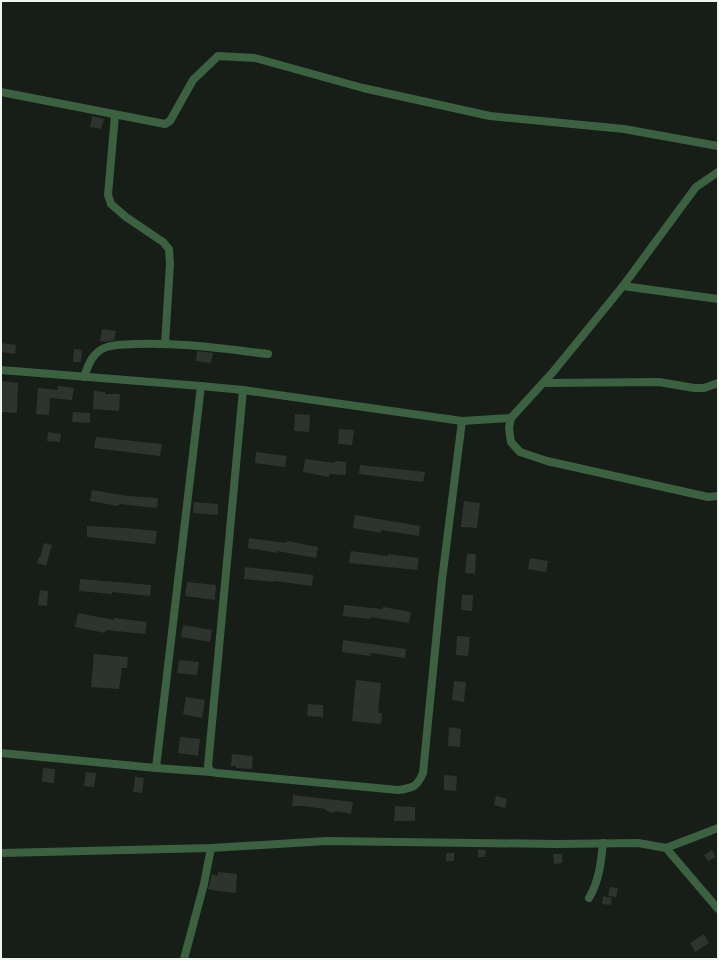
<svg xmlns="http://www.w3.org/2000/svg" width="719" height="960" viewBox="0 0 719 960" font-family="Manrope,sans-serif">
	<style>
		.building { fill: #2d342d }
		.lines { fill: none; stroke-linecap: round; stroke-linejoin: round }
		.minor { stroke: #3b6140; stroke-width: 8 }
	</style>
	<rect width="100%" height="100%" fill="#171d17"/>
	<g class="building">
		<path d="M 92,116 L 104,119 L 101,129 L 90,127 Z"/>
		<path d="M 102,329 L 116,331 L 114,340 L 105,342 L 100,341 Z"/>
		<path d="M 1,343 L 16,345 L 15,354 L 1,352 Z"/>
		<path d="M 74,349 L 82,350 L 81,362 L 73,362 Z"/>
		<path d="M 197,351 L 213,353 L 211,363 L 196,361 Z"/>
		<path d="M 1,381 L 18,383 L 17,413 L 1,412 Z"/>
		<path d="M 58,386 L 74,388 L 72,400 L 50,398 L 49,415 L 36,414 L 38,388 L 58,390 Z"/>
		<path d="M 94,391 L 105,392 L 105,394 L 120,394 L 119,411 L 93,409 Z"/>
		<path d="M 73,412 L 90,413 L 90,423 L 72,422 Z"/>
		<path d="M 295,414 L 310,415 L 309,432 L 294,431 Z"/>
		<path d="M 339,429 L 354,430 L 352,445 L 338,444 Z"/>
		<path d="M 48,432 L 61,434 L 60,442 L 47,441 Z"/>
		<path d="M 96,437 L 162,444 L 160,456 L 94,448 Z"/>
		<path d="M 256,452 L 287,456 L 285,467 L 255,463 Z"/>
		<path d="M 305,459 L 335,463 L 335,461 L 346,462 L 346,475 L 330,474 L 329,477 L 303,472 Z"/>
		<path d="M 360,465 L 425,472 L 423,482 L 359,474 Z"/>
		<path d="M 92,490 L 128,496 L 158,498 L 157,508 L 119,504 L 118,506 L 90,501 Z"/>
		<path d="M 464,501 L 480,503 L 477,528 L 461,527 Z"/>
		<path d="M 194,502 L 218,504 L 218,515 L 193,513 Z"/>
		<path d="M 355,515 L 420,526 L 419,536 L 381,530 L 381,533 L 353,528 Z"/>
		<path d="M 87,526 L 124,528 L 157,531 L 155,544 L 87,537 Z"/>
		<path d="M 249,538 L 286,543 L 287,541 L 318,547 L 316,558 L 277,551 L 277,553 L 248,548 Z"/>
		<path d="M 44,543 L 52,545 L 46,566 L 37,563 L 39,557 L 40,557 Z"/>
		<path d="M 351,551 L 388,556 L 388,554 L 419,558 L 417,570 L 349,563 Z"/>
		<path d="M 467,554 L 476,554 L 475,574 L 465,573 Z"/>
		<path d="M 530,558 L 548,561 L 546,572 L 528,569 Z"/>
		<path d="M 245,567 L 313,575 L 312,586 L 274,581 L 274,582 L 244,579 Z"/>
		<path d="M 80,579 L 151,585 L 150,596 L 112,592 L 112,594 L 79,591 Z"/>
		<path d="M 187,582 L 216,585 L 215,600 L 185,596 Z"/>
		<path d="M 40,590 L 48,591 L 47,606 L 38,605 Z"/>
		<path d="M 462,595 L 473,595 L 472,611 L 461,610 Z"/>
		<path d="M 344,605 L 382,609 L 383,607 L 411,612 L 409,623 L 370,617 L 370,619 L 343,616 Z"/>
		<path d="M 78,613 L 114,620 L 114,618 L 147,622 L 145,634 L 106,630 L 105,633 L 75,627 Z"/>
		<path d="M 183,625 L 212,630 L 210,642 L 181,637 Z"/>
		<path d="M 457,636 L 470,637 L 468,656 L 456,655 Z"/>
		<path d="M 343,640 L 406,649 L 405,658 L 371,653 L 371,656 L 342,652 Z"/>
		<path d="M 94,654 L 128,657 L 127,668 L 122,668 L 119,689 L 91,687 Z"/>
		<path d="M 179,660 L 199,662 L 197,675 L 177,673 Z"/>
		<path d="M 356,680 L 381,683 L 378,713 L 382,713 L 381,724 L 352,721 Z"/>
		<path d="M 454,681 L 466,682 L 464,702 L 452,700 Z"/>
		<path d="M 186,697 L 205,700 L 202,718 L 183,714 Z"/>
		<path d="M 308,704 L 323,705 L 323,717 L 307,716 Z"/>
		<path d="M 449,727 L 461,729 L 460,747 L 448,746 Z"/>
		<path d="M 180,737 L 200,739 L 198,756 L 178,753 Z"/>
		<path d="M 232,754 L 253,756 L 252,769 L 236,768 L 236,766 L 231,766 Z"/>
		<path d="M 43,768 L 55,769 L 54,783 L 42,782 Z"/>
		<path d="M 86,772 L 96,773 L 94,787 L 84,786 Z"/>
		<path d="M 444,775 L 457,776 L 456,791 L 444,790 Z"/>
		<path d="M 135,777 L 144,778 L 142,793 L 133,792 Z"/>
		<path d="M 293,795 L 353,802 L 351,814 L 335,811 L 335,813 L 326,811 L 326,809 L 302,806 L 292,806 Z"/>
		<path d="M 496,796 L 507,799 L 505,808 L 494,805 Z"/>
		<path d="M 395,806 L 415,807 L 415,821 L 394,821 Z"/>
		<path d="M 478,849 L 486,850 L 485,857 L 478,857 Z"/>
		<path d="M 712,850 L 716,857 L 708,861 L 704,855 Z"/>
		<rect x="446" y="853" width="8" height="8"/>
		<path d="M 553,854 L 562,854 L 562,863 L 554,864 Z"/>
		<path d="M 218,872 L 237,874 L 236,893 L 217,891 L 208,889 L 212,874 L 218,876 Z"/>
		<path d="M 610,887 L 618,888 L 616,897 L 608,896 Z"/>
		<path d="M 603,896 L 612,898 L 611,905 L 602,904 Z"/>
		<path d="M 704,934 L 709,943 L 695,952 L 690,943 Z"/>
	</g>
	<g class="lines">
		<g class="minor">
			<path d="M 1,92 L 165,124 L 170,121 L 193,80 L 218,56 L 255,58 L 363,88 L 490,116 L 624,129 L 718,146"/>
			<path d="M 115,115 L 108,195 L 111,204 L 126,217 L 163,242 L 169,249 L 170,264 L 165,344"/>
			<path d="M 623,286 L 718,299"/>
			<path d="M 1,370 L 201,386 L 243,390 L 462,421 L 511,418 L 553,372 L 623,286 L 696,187 L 718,172"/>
			<path d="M 84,377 C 88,365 93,351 107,347 C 116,344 126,345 135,344 C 179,342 224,349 268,354"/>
			<path d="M 543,383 L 659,382 L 694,388 L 704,388 L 718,383"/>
			<path d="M 243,390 L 208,766 L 211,772 L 217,773 L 398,790 C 413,788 417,787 423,773 L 442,580 L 462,421"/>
			<path d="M 511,418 L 509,428 L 511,442 L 520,452 L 547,461 L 708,497 L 718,496"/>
			<path d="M 1,753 L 156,768 L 211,772"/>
			<path d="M 156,768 L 201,386"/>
			<path d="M 666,848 L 718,909"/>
			<path d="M 1,853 L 211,848 L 326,841 L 556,844 L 638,843 L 666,848 L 718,828"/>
			<path d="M 589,898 C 599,881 601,863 603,843"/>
			<path d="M 184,959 L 204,884 L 211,848"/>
		</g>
	</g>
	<rect width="719" height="960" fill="none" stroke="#f0f5f1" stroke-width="4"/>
</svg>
